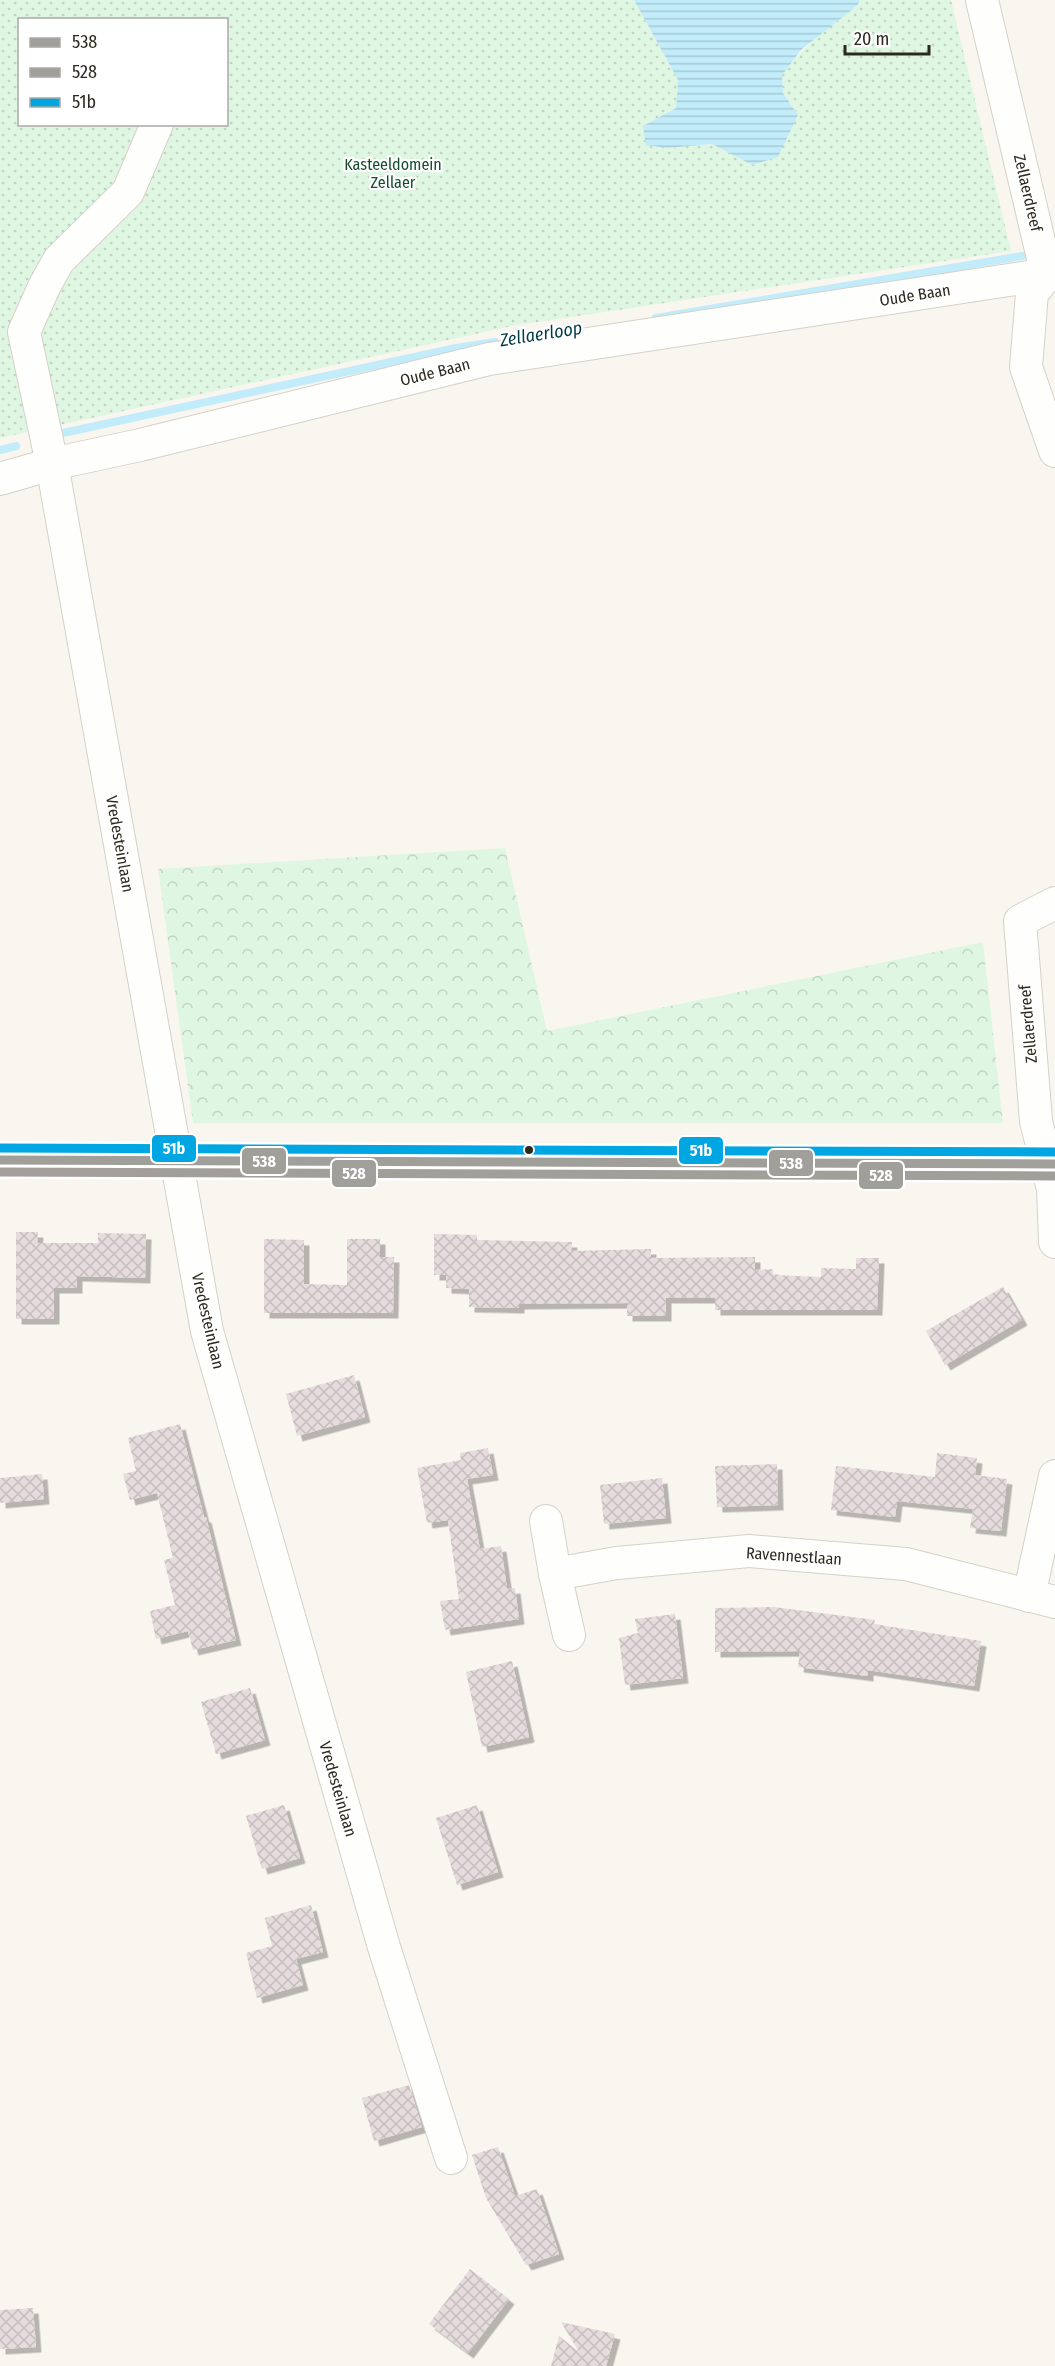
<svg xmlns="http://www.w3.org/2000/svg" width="1055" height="2366" viewBox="0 0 1055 2366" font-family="'Fira Sans Condensed',sans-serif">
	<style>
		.forest { fill: url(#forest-crowns) }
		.park { fill: url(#park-dots); fill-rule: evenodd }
		.water { fill: url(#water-rules) }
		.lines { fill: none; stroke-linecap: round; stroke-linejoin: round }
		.stream { stroke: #c2ecf9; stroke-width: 8 }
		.building { fill: url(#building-cross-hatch); filter: url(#shadow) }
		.street-casing { stroke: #d5d1c9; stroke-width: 34 }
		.secondary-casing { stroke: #d5d1c9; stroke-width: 36 }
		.street { stroke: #fefefd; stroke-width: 32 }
		.secondary { stroke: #fbf9f8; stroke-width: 33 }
		.bus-1-casing { stroke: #fff; stroke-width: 14 }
		.bus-2-casing { stroke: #fff; stroke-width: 14 }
		.bus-3-casing { stroke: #fff; stroke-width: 14 }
		.bus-1 { stroke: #a19f9a; stroke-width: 9 }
		.bus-2 { stroke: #a19f9a; stroke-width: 9 }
		.bus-3 { stroke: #00a6e2; stroke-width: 9 }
		.bus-dot { fill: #2e291e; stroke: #fff; stroke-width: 2 }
		.labels { text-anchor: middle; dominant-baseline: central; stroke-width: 4.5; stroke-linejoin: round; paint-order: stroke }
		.park-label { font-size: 16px; fill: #154d2e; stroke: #fff }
		.street-label { font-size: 16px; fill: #2e291e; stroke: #fff }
		.water-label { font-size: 18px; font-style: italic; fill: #003a49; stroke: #fff }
		.line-badge { stroke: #fff; stroke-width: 2 }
		.badge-label { font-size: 16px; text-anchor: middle; font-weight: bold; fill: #fff }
	</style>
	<defs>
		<pattern id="forest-crowns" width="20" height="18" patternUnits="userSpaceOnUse" patternTransform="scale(1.5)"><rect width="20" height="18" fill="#dff7e2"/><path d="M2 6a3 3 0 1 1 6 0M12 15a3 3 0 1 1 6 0" fill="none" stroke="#c0d4c1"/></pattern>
		<pattern id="park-dots" width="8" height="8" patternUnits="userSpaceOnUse" patternTransform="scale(1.5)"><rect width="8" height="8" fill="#dff7e2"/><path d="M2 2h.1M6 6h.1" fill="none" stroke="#c0d4c1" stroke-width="1.8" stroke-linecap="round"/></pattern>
		<pattern id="water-rules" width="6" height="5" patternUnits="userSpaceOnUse" patternTransform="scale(1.5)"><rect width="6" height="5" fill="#c2ecf9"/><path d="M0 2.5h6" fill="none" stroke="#a7cad5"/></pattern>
		<pattern id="building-cross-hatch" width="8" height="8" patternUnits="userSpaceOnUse" patternTransform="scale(1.5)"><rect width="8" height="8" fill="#e6dcde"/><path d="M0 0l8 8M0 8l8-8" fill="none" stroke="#c6bdbe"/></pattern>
		<filter id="shadow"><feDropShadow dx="5.5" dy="5.5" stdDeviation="0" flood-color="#0004"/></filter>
	</defs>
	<rect width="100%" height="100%" fill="#f9f6f0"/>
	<path class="forest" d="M 505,848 L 547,1031 L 983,942 L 1003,1123 L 193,1123 L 158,869 Z"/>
	<path class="park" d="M 0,0 L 634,0 L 678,80 L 676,108 L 643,126 L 668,148 L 712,144 L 752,165 L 798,115 L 783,93 L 782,75 C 806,44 826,28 858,5 L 860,0 L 951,0 L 1011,251 L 512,326 L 0,438 ZM 20,20 L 226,20 L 226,124 L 20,124 Z"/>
	<path class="water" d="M 634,0 L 860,0 L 858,5 L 802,49 L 782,75 L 783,93 L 798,115 L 778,157 L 752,165 L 712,144 L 668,148 L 646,145 L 643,126 L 676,108 L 678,80 Z"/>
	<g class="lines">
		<g class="stream">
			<path d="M 656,318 L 1022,256"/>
			<path d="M 63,433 L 456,348 L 495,342"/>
			<path d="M 0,450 L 16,446"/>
		</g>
	</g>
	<g class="building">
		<path d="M 16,1232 L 38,1232 L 37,1243 L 98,1243 L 98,1233 L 146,1234 L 145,1278 L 77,1276 L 77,1288 L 54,1288 L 54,1319 L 16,1319 Z"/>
		<path d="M 434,1234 L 477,1235 L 477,1240 L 572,1242 L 571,1251 L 651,1249 L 651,1258 L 755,1257 L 755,1270 L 773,1269 L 773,1275 L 821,1277 L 821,1268 L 856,1269 L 856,1258 L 879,1258 L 877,1310 L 715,1310 L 715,1298 L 666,1298 L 666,1316 L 627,1316 L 627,1303 L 519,1304 L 519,1308 L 469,1307 L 469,1289 L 446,1288 L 446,1275 L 434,1275 Z"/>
		<path d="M 264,1239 L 304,1240 L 304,1284 L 347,1285 L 347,1239 L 380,1239 L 380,1257 L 394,1257 L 393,1313 L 264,1313 Z"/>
		<path d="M 1003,1287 L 1022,1320 L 945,1365 L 926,1331 Z"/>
		<path d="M 354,1375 L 365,1417 L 297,1436 L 286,1394 Z"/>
		<path d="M 180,1424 L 204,1517 L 206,1517 L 236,1640 L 193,1650 L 188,1631 L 156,1639 L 150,1611 L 175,1605 L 164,1560 L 173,1558 L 157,1493 L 130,1500 L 123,1474 L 136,1471 L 128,1438 Z"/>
		<path d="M 488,1448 L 493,1475 L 467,1479 L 480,1549 L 501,1546 L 507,1589 L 515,1588 L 519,1619 L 445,1630 L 440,1601 L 459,1599 L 448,1520 L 427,1523 L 417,1468 L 461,1460 L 460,1453 Z"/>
		<path d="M 937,1453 L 977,1458 L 975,1475 L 1007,1479 L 1001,1531 L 970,1528 L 973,1509 L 897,1501 L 895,1517 L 831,1510 L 836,1466 L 935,1477 Z"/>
		<path d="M 777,1464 L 778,1505 L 717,1507 L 715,1466 Z"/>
		<path d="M 42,1474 L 44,1499 L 0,1503 L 0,1478 Z"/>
		<path d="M 662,1478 L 666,1518 L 604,1524 L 600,1485 Z"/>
		<path d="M 774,1607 L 875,1620 L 874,1624 L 981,1641 L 974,1686 L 868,1670 L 868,1676 L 798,1667 L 800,1651 L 715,1652 L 715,1608 Z"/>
		<path d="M 675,1614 L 683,1678 L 625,1685 L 619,1638 L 638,1633 L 635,1619 Z"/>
		<path d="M 512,1661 L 529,1737 L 482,1747 L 466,1672 Z"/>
		<path d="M 250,1688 L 265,1740 L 216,1754 L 201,1702 Z"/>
		<path d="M 284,1805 L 300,1858 L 262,1869 L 246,1816 Z"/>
		<path d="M 477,1805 L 498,1872 L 457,1885 L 436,1818 Z"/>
		<path d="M 311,1905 L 323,1952 L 296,1959 L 303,1985 L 257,1998 L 246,1953 L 272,1946 L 265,1918 Z"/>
		<path d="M 409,2085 L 422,2127 L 374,2141 L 362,2098 Z"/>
		<path d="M 498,2147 L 515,2196 L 537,2189 L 559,2254 L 526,2265 L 486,2198 L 472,2155 Z"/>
		<path d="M 470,2269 L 509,2299 L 468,2353 L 429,2324 Z"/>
		<path d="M 33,2308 L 36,2347 L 0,2349 L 0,2310 Z"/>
		<path d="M 561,2322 L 615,2334 L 606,2366 L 551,2366 L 559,2336 L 579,2352 Z"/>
	</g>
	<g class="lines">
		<defs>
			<g id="street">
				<path d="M 982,0 L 1047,275"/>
				<path d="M 157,124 L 128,192 L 59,260 L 44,287 L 24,332 L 52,464 L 207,1331 L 384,1947 L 451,2158"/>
				<path d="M 1047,275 L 1032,293 L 1026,367 L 1055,451"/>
				<path d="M 0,479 L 52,464 L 140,445 L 489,359 L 1055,273"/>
				<path d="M 1055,903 L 1020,921 L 1036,1121 L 1053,1189 L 1055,1242"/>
				<path d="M 546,1521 L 555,1574 L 569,1635"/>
				<path d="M 555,1574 L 617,1563 L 749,1551 L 906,1564 L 1055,1602"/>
				<path d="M 1029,1596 L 1055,1476"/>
			</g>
			<path id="secondary" d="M 0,1160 L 1055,1164"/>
		</defs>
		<use href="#street" class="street-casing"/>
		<use href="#secondary" class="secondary-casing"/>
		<use href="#street" class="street"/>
		<use href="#secondary" class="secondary"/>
		<defs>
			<path id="bus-1" d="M 0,1160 L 1055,1164"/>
			<path id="bus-2" d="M 0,1172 L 1055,1176"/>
			<path id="bus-3" d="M 0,1148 L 1055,1152"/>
		</defs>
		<use href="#bus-1" class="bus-1-casing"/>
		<use href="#bus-2" class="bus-2-casing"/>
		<use href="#bus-3" class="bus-3-casing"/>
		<use href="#bus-1" class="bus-1"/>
		<use href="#bus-2" class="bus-2"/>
		<use href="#bus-3" class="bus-3"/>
	</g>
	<circle class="bus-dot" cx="529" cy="1150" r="5"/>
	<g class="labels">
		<g class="park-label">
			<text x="393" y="164">Kasteeldomein<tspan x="393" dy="18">Zellaer</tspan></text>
		</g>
		<g class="street-label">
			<text transform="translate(1028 193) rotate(77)">Zellaerdreef</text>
			<text transform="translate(915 295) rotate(-9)">Oude Baan</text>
			<text transform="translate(435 372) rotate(-14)">Oude Baan</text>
			<text transform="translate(120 844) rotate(80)">Vredesteinlaan</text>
			<text transform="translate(1028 1024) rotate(-95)">Zellaerdreef</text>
			<text transform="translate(208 1321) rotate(77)">Vredesteinlaan</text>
			<text transform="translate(794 1556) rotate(4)">Ravennestlaan</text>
			<text transform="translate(338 1789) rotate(74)">Vredesteinlaan</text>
		</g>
		<g class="water-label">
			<text transform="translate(541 334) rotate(-9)">Zellaerloop</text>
		</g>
	</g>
	<g class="line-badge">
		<rect x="151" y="1134" width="46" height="29" rx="6" fill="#00a6e2"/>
		<rect x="678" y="1136" width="46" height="29" rx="6" fill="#00a6e2"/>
		<rect x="241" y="1147" width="46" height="28" rx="6" fill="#a19f9a"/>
		<rect x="768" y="1149" width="46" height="28" rx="6" fill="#a19f9a"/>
		<rect x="331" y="1159" width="46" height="29" rx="6" fill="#a19f9a"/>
		<rect x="858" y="1161" width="46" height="29" rx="6" fill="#a19f9a"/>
	</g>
	<g class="badge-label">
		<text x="174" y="1154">51b</text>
		<text x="701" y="1156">51b</text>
		<text x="264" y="1167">538</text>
		<text x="791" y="1169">538</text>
		<text x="354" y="1179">528</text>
		<text x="881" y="1181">528</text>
	</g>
	<rect x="18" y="18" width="210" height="108" fill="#ffffff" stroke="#aba9a5" stroke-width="1.5"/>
	<rect x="30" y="38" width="30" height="9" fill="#a19f9a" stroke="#aba9a5" stroke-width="1.5"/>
	<text x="72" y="48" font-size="18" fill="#2e291e">538</text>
	<rect x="30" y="68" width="30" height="9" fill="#a19f9a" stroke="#aba9a5" stroke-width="1.5"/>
	<text x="72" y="78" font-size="18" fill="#2e291e">528</text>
	<rect x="30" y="98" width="30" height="9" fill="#00a6e2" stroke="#aba9a5" stroke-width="1.5"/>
	<text x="72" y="108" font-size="18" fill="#2e291e">51b</text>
	<path d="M845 45v9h84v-9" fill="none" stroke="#2e291e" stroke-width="3"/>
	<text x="854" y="45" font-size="18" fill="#2e291e" stroke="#ffffff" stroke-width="4.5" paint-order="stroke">20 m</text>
</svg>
